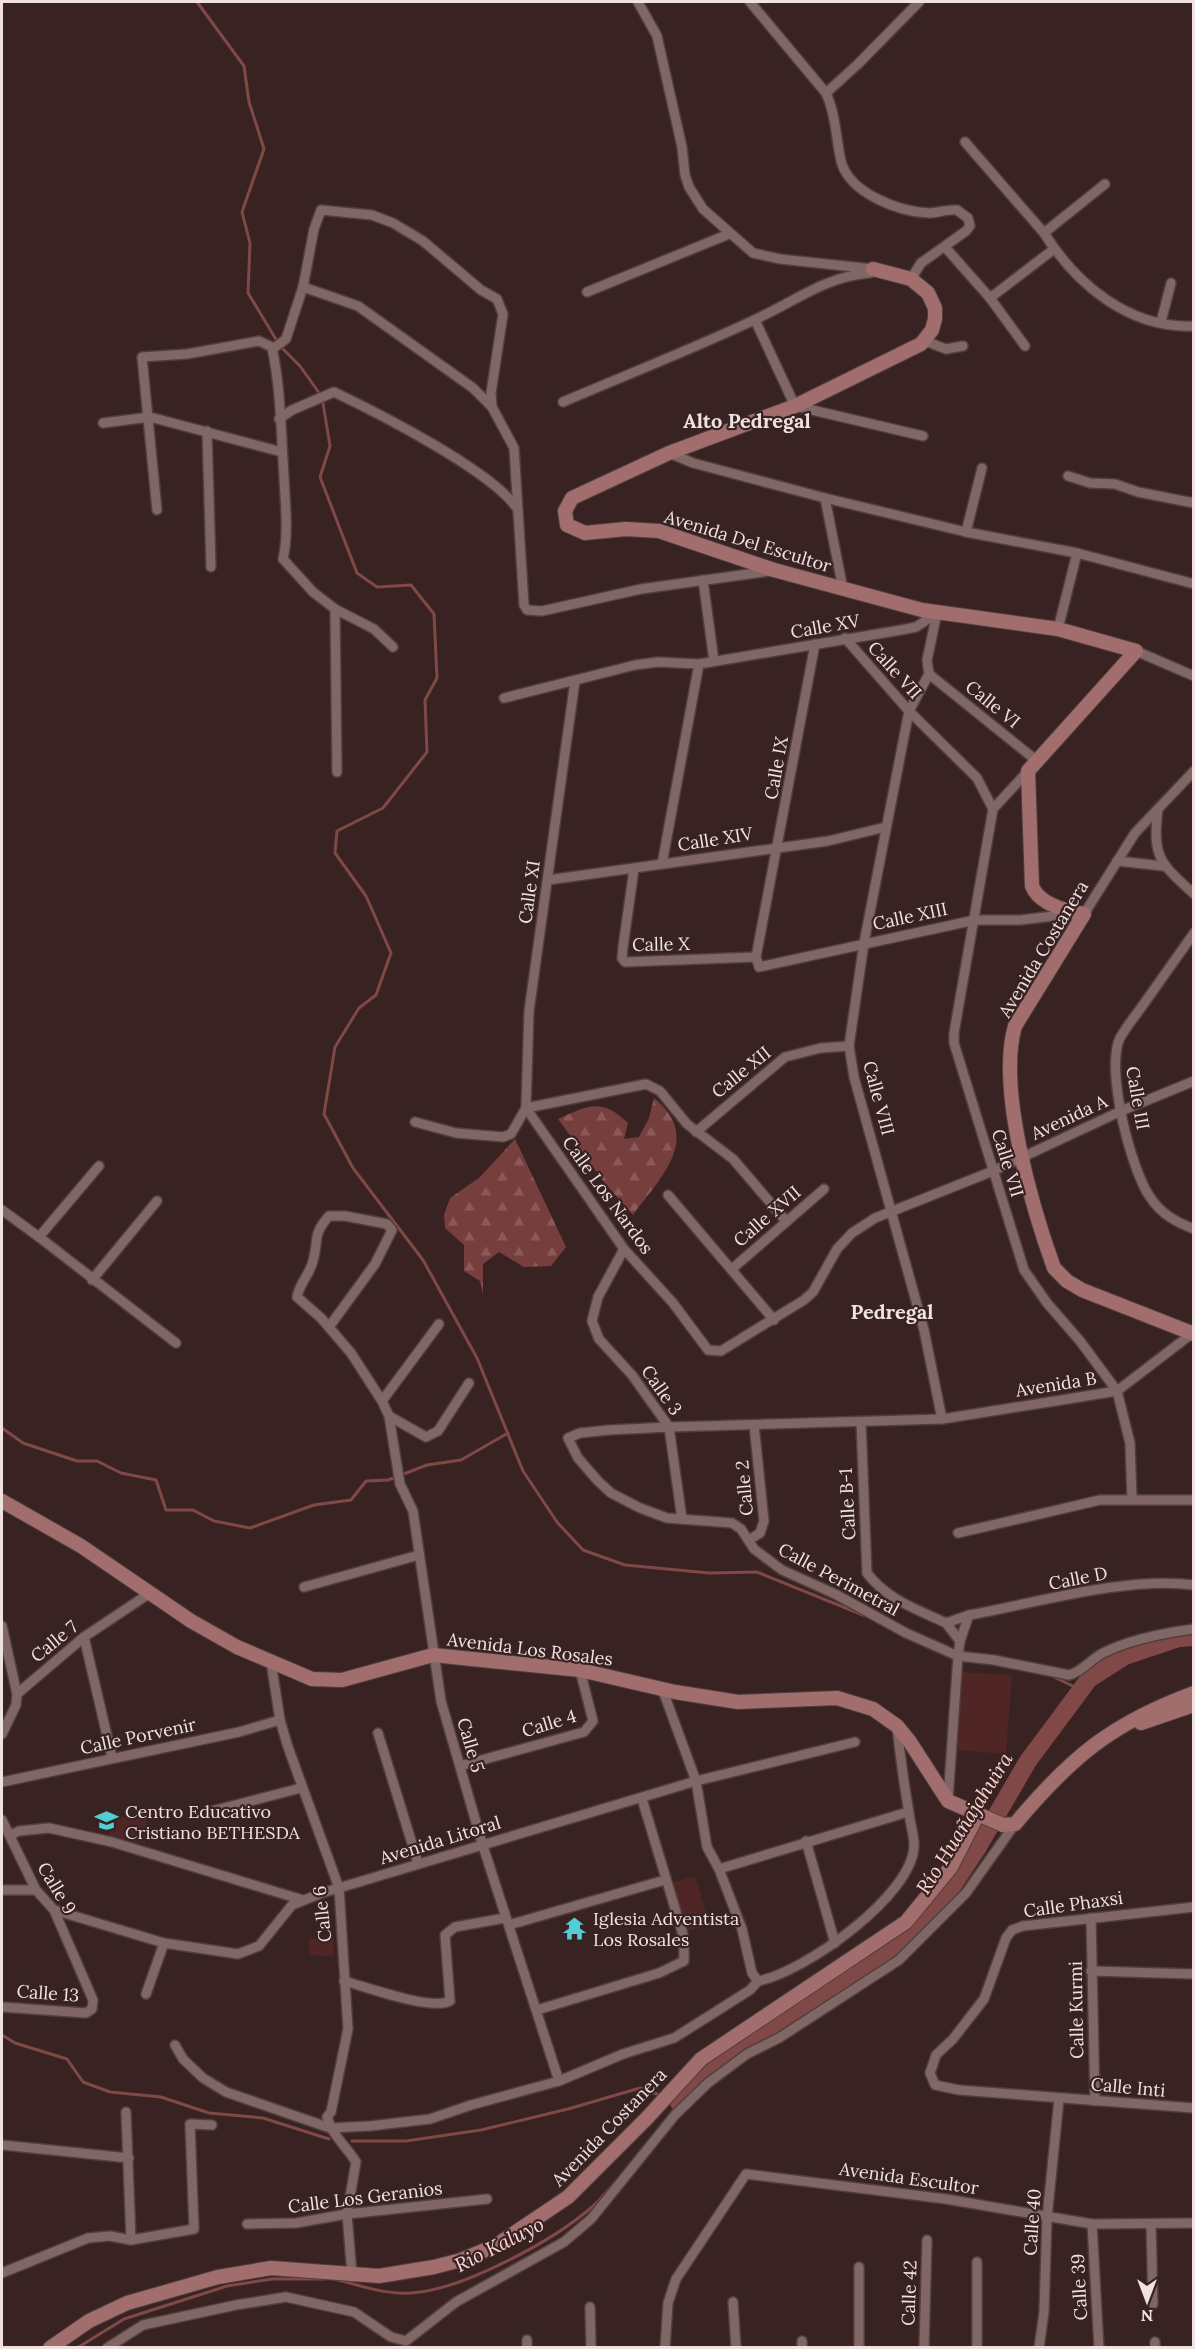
<svg xmlns="http://www.w3.org/2000/svg" width="1195" height="2349" viewBox="0 0 1195 2349" font-family="Lora,serif">
	<style>
		.forest { fill: url(#forest-firs) }
		.garden { fill: #4f2625 }
		.lines { fill: none; stroke-linecap: round; stroke-linejoin: round }
		.stream { stroke: #804846; stroke-width: 3 }
		.river { stroke: #804846; stroke-width: 18 }
		.street-casing { stroke: #503f3f; stroke-width: 12 }
		.secondary-casing { stroke: #503f3f; stroke-width: 16 }
		.street { stroke: #806766; stroke-width: 9 }
		.secondary { stroke: #a26e6d; stroke-width: 14 }
		.labels { text-anchor: middle; dominant-baseline: central; stroke-width: 4.5; stroke-linejoin: round; paint-order: stroke }
		.street-label { font-size: 18px; fill: #f0e2e1; stroke: #382322 }
		.poi-label { font-size: 18px; fill: #f0e2e1; stroke: #382322; text-anchor: start }
		.neighbourhood-label { font-size: 20px; font-weight: bold; fill: #f0e2e1; stroke: #382322 }
		.water-label { font-size: 20px; font-style: italic; fill: #fbd5d2; stroke: #382322 }
	</style>
	<defs>
		<pattern id="forest-firs" width="22" height="20" patternUnits="userSpaceOnUse" patternTransform="scale(1.5)"><rect width="22" height="20" fill="#763f3d"/><path d="M5 1l3.5 6h-7zM16 11l3.5 6h-7z" fill="#8a5a59"/></pattern>
	</defs>
	<rect width="100%" height="100%" fill="#382322"/>
	<g class="forest">
		<path d="M 654,1098 C 703,1138 661,1177 633,1215 L 604,1182 L 558,1119 C 590,1105 601,1098 628,1123 L 624,1139 L 639,1137 L 649,1118 Z"/>
		<path d="M 515,1139 L 566,1247 L 551,1266 L 524,1267 L 499,1252 L 483,1264 L 483,1295 L 480,1281 L 464,1271 L 464,1245 L 445,1228 L 444,1215 L 450,1198 L 479,1178 Z"/>
	</g>
	<g class="garden">
		<path d="M 962,1672 L 1012,1675 L 1006,1754 L 956,1750 Z"/>
		<path d="M 111,1816 L 147,1819 L 145,1843 L 109,1840 Z"/>
		<path d="M 695,1876 L 710,1924 L 680,1934 L 665,1885 Z"/>
		<path d="M 309,1939 L 334,1939 L 333,1956 L 309,1955 Z"/>
	</g>
	<g class="lines">
		<g class="stream">
			<path d="M 197,2 L 244,66 L 249,102 L 264,149 L 242,212 L 250,243 L 248,293 L 280,346 L 300,366 L 322,397 L 330,446 L 320,477 L 357,573 L 377,587 L 411,585 L 434,614 L 437,678 L 425,700 L 427,752 L 383,808 L 337,831 L 335,853 L 366,896 L 391,953 L 376,995 L 359,1008 L 335,1047 L 324,1114 L 353,1168 L 423,1260 L 477,1358 L 523,1471 L 557,1522 L 583,1550 L 625,1565 L 709,1573 L 757,1572 L 863,1615"/>
			<path d="M 2,1428 L 23,1443 L 77,1461 L 97,1461 L 121,1473 L 156,1480 L 166,1510 L 193,1510 L 214,1521 L 250,1528 L 314,1505 L 351,1500 L 366,1481 L 388,1480 L 427,1465 L 461,1460 L 508,1433"/>
			<path d="M 1054,1677 L 1079,1689"/>
			<path d="M 2,2035 L 15,2043 L 67,2059 L 83,2082 L 110,2092 L 161,2097 L 209,2113 L 263,2118 L 329,2139"/>
			<path d="M 672,2112 L 679,2103 L 673,2101"/>
			<path d="M 352,2141 L 406,2141 L 481,2130 L 568,2109 L 640,2088 L 657,2094"/>
			<path d="M 334,2279 C 360,2285 384,2295 411,2293 C 462,2290 553,2241 592,2207 C 601,2199 609,2189 617,2180"/>
			<path d="M 77,2348 L 124,2319 L 227,2286 L 272,2279 L 325,2279"/>
		</g>
		<path class="river" d="M 679,2103 L 728,2056 L 882,1958 L 907,1940 L 935,1912 L 978,1847 L 1028,1761 L 1089,1679 L 1125,1656 L 1179,1638 L 1194,1637"/>
		<defs>
			<g id="street">
				<path d="M 638,2 L 657,36 L 682,147 L 685,175 L 689,187 L 703,209 L 753,253 L 780,259 L 873,269"/>
				<path d="M 750,2 L 826,93 C 836,115 836,139 841,161 C 849,193 899,212 929,213 C 938,213 947,209 957,210 L 968,218 L 970,226 L 966,231 L 921,263 L 911,279"/>
				<path d="M 826,93 L 858,64 L 919,2"/>
				<path d="M 965,142 L 1044,233 C 1076,284 1129,329 1194,326"/>
				<path d="M 1044,233 L 1105,184"/>
				<path d="M 945,247 L 990,298 L 1025,346"/>
				<path d="M 303,287 L 314,229 L 321,210 L 372,215 L 393,223 L 423,241 L 481,290 L 497,299 L 503,314 L 491,393 L 492,407"/>
				<path d="M 587,292 L 729,234"/>
				<path d="M 990,298 L 1054,249"/>
				<path d="M 755,320 L 795,406 L 923,436"/>
				<path d="M 1161,322 L 1171,283"/>
				<path d="M 925,341 L 946,349 L 963,346"/>
				<path d="M 272,348 C 281,389 281,434 284,476 C 285,504 289,532 283,559 L 313,592 L 335,609 L 374,629 L 393,647"/>
				<path d="M 563,402 C 626,375 690,350 752,321 C 791,304 825,276 870,273"/>
				<path d="M 279,419 L 292,410 L 334,392 C 378,413 490,470 516,507"/>
				<path d="M 103,423 L 150,417 L 282,452"/>
				<path d="M 207,431 L 211,567"/>
				<path d="M 669,453 L 693,463 L 825,498 L 966,532 L 1077,553 L 1194,584"/>
				<path d="M 1068,476 L 1090,483 L 1115,484 L 1138,492 L 1194,503"/>
				<path d="M 825,498 L 843,589"/>
				<path d="M 157,510 L 142,357 L 187,354 L 259,341 L 274,348 L 286,339 L 303,287 L 358,306 L 473,388 L 492,407 L 514,448 L 524,605 L 527,610 L 542,611 L 641,589 L 770,571"/>
				<path d="M 966,532 L 982,468"/>
				<path d="M 703,580 L 714,661"/>
				<path d="M 335,609 L 337,772"/>
				<path d="M 937,613 L 927,660 L 929,674 L 909,711 L 864,943 L 849,1046 L 854,1077 L 924,1330 L 942,1419"/>
				<path d="M 1058,629 L 1077,553"/>
				<path d="M 845,638 L 909,711 L 977,778 L 993,809"/>
				<path d="M 815,644 L 756,957 L 759,967 L 975,920 L 1020,920 L 1054,916 L 1069,911"/>
				<path d="M 1136,651 L 1194,676"/>
				<path d="M 929,674 L 1037,761"/>
				<path d="M 504,698 L 635,665 L 658,662 L 699,664 L 901,630 L 916,627 L 937,613"/>
				<path d="M 1028,771 L 993,809 L 954,1033 L 954,1043 L 1024,1270 L 1047,1303 L 1080,1341 L 1117,1391 L 1130,1443 L 1132,1498"/>
				<path d="M 1158,809 C 1152,858 1160,863 1194,894"/>
				<path d="M 1117,861 L 1163,866"/>
				<path d="M 662,864 L 699,664"/>
				<path d="M 634,869 L 623,947 L 622,958 L 625,962 L 756,957"/>
				<path d="M 548,880 L 828,841 L 886,827"/>
				<path d="M 1084,914 L 1135,833 L 1194,771"/>
				<path d="M 1194,933 C 1177,957 1160,981 1143,1005 C 1136,1015 1126,1027 1120,1038 C 1105,1069 1131,1170 1150,1197 C 1161,1214 1176,1222 1194,1229"/>
				<path d="M 526,1108 L 624,1249 L 673,1303 L 708,1350 L 721,1351 L 804,1300 L 813,1292 L 837,1249 L 852,1233 L 875,1218 L 993,1171 L 1121,1111 L 1194,1081"/>
				<path d="M 526,1108 L 646,1084 L 660,1091 L 687,1124 L 733,1159 L 786,1221"/>
				<path d="M 415,1122 L 456,1133 L 503,1137 L 511,1134 L 526,1108 L 529,1011 L 575,681"/>
				<path d="M 696,1132 L 785,1057 L 821,1048 L 849,1046"/>
				<path d="M 99,1166 L 39,1237 L 176,1343"/>
				<path d="M 668,1195 L 774,1320"/>
				<path d="M 2,1210 L 39,1237"/>
				<path d="M 624,1249 L 598,1297 L 592,1321 L 599,1339 L 632,1375 L 669,1427 L 682,1519"/>
				<path d="M 732,1269 L 824,1189"/>
				<path d="M 92,1280 L 157,1201"/>
				<path d="M 329,1327 L 375,1264 L 392,1230 L 387,1224 L 345,1216 L 329,1216 C 312,1235 319,1240 313,1261 C 310,1274 299,1284 297,1297 L 321,1318 L 351,1353 L 382,1401 L 389,1416 L 400,1484 L 413,1511 L 441,1701 L 482,1843 L 559,2081"/>
				<path d="M 1194,1332 L 1117,1391 L 1049,1402 L 942,1419 L 669,1427 L 609,1430 L 580,1433 L 568,1438 L 578,1458 L 598,1481 L 611,1493 L 640,1508 L 667,1518 L 732,1523 L 741,1529 L 754,1549 L 782,1570 L 835,1594 L 906,1633 L 958,1656 L 994,1660 L 1069,1675 C 1083,1671 1090,1660 1103,1653 C 1131,1639 1163,1633 1194,1629"/>
				<path d="M 382,1401 L 439,1324"/>
				<path d="M 389,1416 L 426,1437 L 438,1431 L 469,1383"/>
				<path d="M 861,1422 L 867,1573 C 886,1599 918,1610 946,1623 L 969,1615 C 1036,1603 1127,1576 1194,1585"/>
				<path d="M 958,1533 L 1100,1500 L 1194,1500"/>
				<path d="M 749,1540 L 760,1533 L 764,1521 L 754,1425"/>
				<path d="M 304,1587 L 419,1555"/>
				<path d="M 946,1623 L 960,1641"/>
				<path d="M 2,1626 L 17,1694 L 16,1705 L 2,1734"/>
				<path d="M 84,1637 L 112,1757"/>
				<path d="M 271,1662 L 280,1720 L 288,1747 L 339,1888 L 348,2029 L 331,2112 L 327,2117 C 332,2135 346,2146 356,2162 L 347,2214 L 352,2275"/>
				<path d="M 662,1688 L 696,1781 L 707,1847 L 719,1869 L 742,1929 L 752,1973 L 758,1981 C 803,1973 914,1895 914,1845 C 914,1835 910,1823 909,1813 C 904,1784 900,1755 897,1726"/>
				<path d="M 17,1694 L 84,1637 L 150,1593"/>
				<path d="M 378,1733 L 418,1863"/>
				<path d="M 460,1766 L 584,1732 L 593,1721 L 580,1670"/>
				<path d="M 2,1782 L 239,1732 L 280,1720"/>
				<path d="M 948,1800 L 958,1656 L 960,1641 L 969,1615"/>
				<path d="M 212,1811 L 301,1788"/>
				<path d="M 2,1820 L 36,1890 L 54,1910 L 93,2000 L 92,2009 L 86,2013 L 2,2007"/>
				<path d="M 10,1835 L 19,1831 L 49,1828 L 112,1842 L 303,1900"/>
				<path d="M 806,1841 L 835,1943"/>
				<path d="M 719,1869 L 908,1812"/>
				<path d="M 2,1890 L 36,1890"/>
				<path d="M 1194,1907 L 1023,1926 L 1012,1930 L 1006,1938 L 984,1999 L 953,2039 L 936,2055 L 930,2073 L 935,2085 L 959,2090 L 1194,2108"/>
				<path d="M 54,1910 L 164,1943 L 238,1954 L 259,1946 L 292,1905 L 322,1893 L 696,1781 L 855,1742"/>
				<path d="M 1091,1918 L 1095,2101"/>
				<path d="M 509,1925 L 665,1880"/>
				<path d="M 1091,1971 L 1194,1974"/>
				<path d="M 344,1981 C 367,1987 431,2011 450,2001 L 445,1935 L 455,1927 L 505,1918"/>
				<path d="M 146,1994 L 164,1943"/>
				<path d="M 537,2010 L 659,1973 L 684,1961 L 684,1938 L 642,1799"/>
				<path d="M 175,2045 L 183,2059 L 203,2078 L 226,2092 L 330,2128 L 370,2126 L 430,2119 L 471,2105 L 559,2081 L 623,2054 L 674,2038 L 750,1990 L 758,1981"/>
				<path d="M 126,2112 L 131,2240"/>
				<path d="M 2,2145 L 129,2158"/>
				<path d="M 247,2224 L 296,2223 L 347,2214 L 487,2199"/>
				<path d="M 1092,2224 L 1099,2348"/>
				<path d="M 1151,2224 L 1153,2304"/>
				<path d="M 859,2267 L 859,2348"/>
				<path d="M 2,2273 L 88,2238 L 110,2236 L 131,2240 L 194,2229 L 190,2124 L 212,2125"/>
				<path d="M 733,2302 L 736,2348"/>
				<path d="M 590,2307 L 591,2348"/>
				<path d="M 527,2340 L 527,2348"/>
				<path d="M 802,2341 L 802,2348"/>
				<path d="M 107,2348 L 143,2325 L 236,2305 L 286,2297 L 354,2312 L 391,2337 L 406,2341 L 456,2302 L 564,2242 L 591,2219 L 675,2115 L 708,2083 L 747,2054 L 779,2038 L 899,1960 L 966,1893 L 1015,1824"/>
				<path d="M 665,2348 L 668,2303 L 676,2279 L 746,2174 L 946,2199 L 1092,2224 L 1194,2223"/>
				<path d="M 924,2348 L 927,2240"/>
				<path d="M 977,2348 L 977,2262"/>
				<path d="M 1039,2348 L 1044,2312 L 1047,2218 L 1059,2099"/>
				<path d="M 1155,2348 L 1155,2342"/>
			</g>
			<g id="secondary">
				<path d="M 873,269 L 911,279 L 928,293 L 935,308 L 935,319 L 932,330 L 921,344 L 795,406 L 669,453 L 572,498 L 565,511 L 567,525 L 585,533 L 626,529 L 659,531 L 774,570 L 922,610 L 1058,629 L 1136,651 L 1028,771 L 1032,886 C 1039,904 1066,911 1084,914 L 1015,1026 C 997,1088 1032,1207 1054,1268 L 1067,1281 L 1082,1290 L 1194,1334"/>
				<path d="M 2,1501 L 81,1546 L 191,1621 L 237,1647 L 312,1679 L 342,1680 L 433,1655 L 580,1670 L 675,1692 L 738,1702 L 837,1698 L 873,1709 L 897,1726 L 910,1742 L 948,1801 L 1003,1825 L 1015,1824 C 1071,1757 1112,1723 1194,1693"/>
				<path d="M 1141,1723 L 1194,1705"/>
				<path d="M 50,2348 L 89,2321 L 127,2303 L 218,2277 L 271,2268 L 379,2276 L 434,2267 L 461,2260 L 495,2246 L 568,2197 L 647,2118 L 701,2059 L 906,1922 L 951,1867 L 977,1816"/>
			</g>
		</defs>
		<use href="#street" class="street-casing"/>
		<use href="#secondary" class="secondary-casing"/>
		<use href="#street" class="street"/>
		<use href="#secondary" class="secondary"/>
	</g>
	<defs>
		<symbol id="school-bare" viewBox="-9 -9 18 18"><path d="M0-5L7-2L0 1L-7-2ZM-4 1L0 2.5L4 1V4Q0 6-4 4Z" fill="#52ccd5" stroke="#382322" stroke-width="2.5" paint-order="stroke"/></symbol>
		<symbol id="temple-bare" viewBox="-9 -9 18 18"><path d="M0-6L5-2H3V0L6.5 2.5H4V6H1.5V3h-3V6H-4V2.5H-6.5L-3 0V-2H-5Z" fill="#52ccd5" stroke="#382322" stroke-width="2.5" paint-order="stroke"/></symbol>
	</defs>
	<g fill-rule="evenodd">
		<use href="#school-bare" x="90" y="1804" width="33" height="33"/>
		<use href="#temple-bare" x="558" y="1912" width="33" height="33"/>
	</g>
	<g class="labels">
		<g class="street-label">
			<text transform="translate(748 541) rotate(17)">Avenida Del Escultor</text>
			<text transform="translate(825 626) rotate(-10)">Calle XV</text>
			<text transform="translate(895 670) rotate(48)">Calle VII</text>
			<text transform="translate(993 704) rotate(39)">Calle VI</text>
			<text transform="translate(776 768) rotate(-80)">Calle IX</text>
			<text transform="translate(715 839) rotate(-9)">Calle XIV</text>
			<text transform="translate(529 892) rotate(-82)">Calle XI</text>
			<text transform="translate(910 916) rotate(-12)">Calle XIII</text>
			<text transform="translate(661 944) rotate(-1)">Calle X</text>
			<text transform="translate(1043 949) rotate(-59)">Avenida Costanera</text>
			<text transform="translate(741 1072) rotate(-39)">Calle XII</text>
			<text transform="translate(879 1098) rotate(75)">Calle VIII</text>
			<text transform="translate(1138 1098) rotate(80)">Calle III</text>
			<text transform="translate(1069 1117) rotate(-25)">Avenida A</text>
			<text transform="translate(1008 1163) rotate(73)">Calle VII</text>
			<text transform="translate(608 1195) rotate(54)">Calle Los Nardos</text>
			<text transform="translate(767 1216) rotate(-41)">Calle XVII</text>
			<text transform="translate(1056 1384) rotate(-9)">Avenida B</text>
			<text transform="translate(662 1390) rotate(55)">Calle 3</text>
			<text transform="translate(744 1488) rotate(-95)">Calle 2</text>
			<text transform="translate(847 1504) rotate(-93)">Calle B-1</text>
			<text transform="translate(1078 1578) rotate(-11)">Calle D</text>
			<text transform="translate(839 1579) rotate(28)">Calle Perimetral</text>
			<text transform="translate(54 1641) rotate(-39)">Calle 7</text>
			<text transform="translate(530 1649) rotate(7)">Avenida Los Rosales</text>
			<text transform="translate(549 1723) rotate(-17)">Calle 4</text>
			<text transform="translate(138 1736) rotate(-12)">Calle Porvenir</text>
			<text transform="translate(471 1745) rotate(74)">Calle 5</text>
			<text transform="translate(440 1840) rotate(-17)">Avenida Litoral</text>
			<text transform="translate(57 1888) rotate(59)">Calle 9</text>
			<text transform="translate(1073 1904) rotate(-8)">Calle Phaxsi</text>
			<text transform="translate(322 1914) rotate(-96)">Calle 6</text>
			<text transform="translate(48 1993) rotate(4)">Calle 13</text>
			<text transform="translate(1076 2010) rotate(-91)">Calle Kurmi</text>
			<text transform="translate(1128 2087) rotate(5)">Calle Inti</text>
			<text transform="translate(609 2127) rotate(-46)">Avenida Costanera</text>
			<text transform="translate(909 2178) rotate(8)">Avenida Escultor</text>
			<text transform="translate(365 2197) rotate(-7)">Calle Los Geranios</text>
			<text transform="translate(1032 2222) rotate(-86)">Calle 40</text>
			<text transform="translate(1079 2287) rotate(-93)">Calle 39</text>
			<text transform="translate(909 2293) rotate(-88)">Calle 42</text>
		</g>
		<g class="poi-label">
			<text x="125" y="1811">Centro Educativo<tspan x="125" dy="21">Cristiano BETHESDA</tspan></text>
			<text x="593" y="1918">Iglesia Adventista<tspan x="593" dy="21">Los Rosales</tspan></text>
		</g>
		<g class="neighbourhood-label">
			<text x="747" y="420">Alto Pedregal</text>
			<text x="892" y="1311">Pedregal</text>
		</g>
		<g class="water-label">
			<text transform="translate(964 1823) rotate(-58)">Río Huañajahuira</text>
			<text transform="translate(499 2244) rotate(-27)">Rio Kaluyo</text>
		</g>
	</g>
	<rect width="1195" height="2349" fill="none" stroke="#f0e2e1" stroke-width="6"/>
	<g transform="translate(1147 2301) rotate(180)" stroke="#382322" stroke-width="4.5" paint-order="stroke">
	<path d="M0-4.5L10 22L0 15L-10 22Z" fill="#f0e2e1"/>
	<text y="-9" font-size="16" font-weight="bold" text-anchor="middle" fill="#f0e2e1">N</text>
	</g>
</svg>
